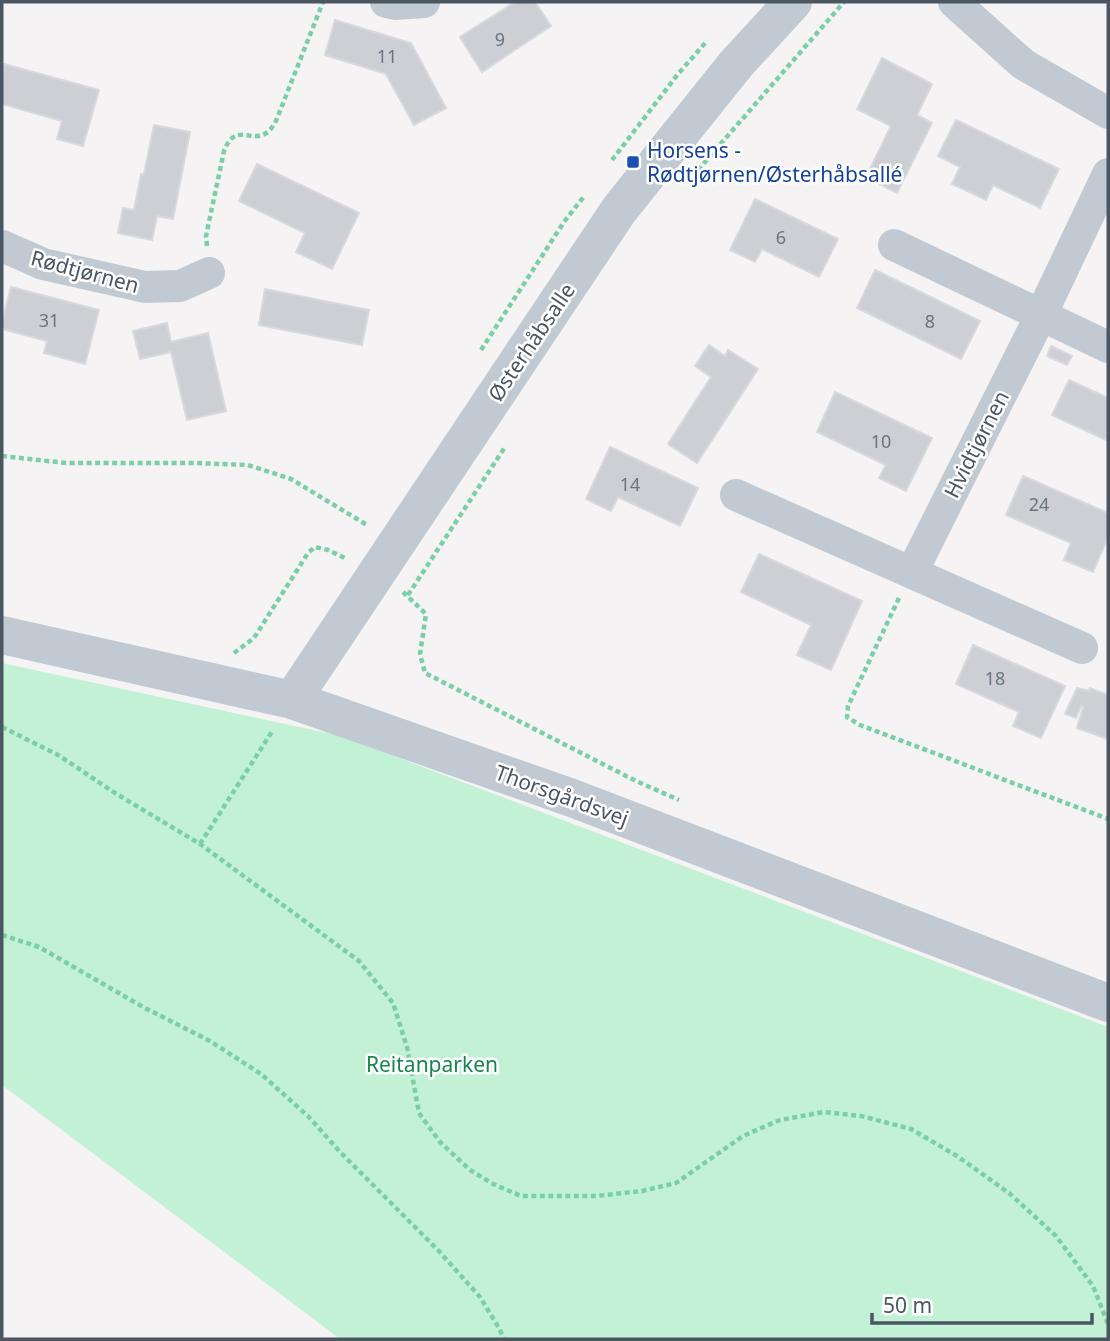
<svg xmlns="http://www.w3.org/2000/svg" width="1110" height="1341" viewBox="0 0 1110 1341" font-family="'Noto Sans',sans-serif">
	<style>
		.park { fill: #c3f1d5 }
		.building { fill: #cdcfd5; stroke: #d7d9de; stroke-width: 2 }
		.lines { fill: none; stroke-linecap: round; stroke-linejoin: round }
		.path { stroke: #7ad0a6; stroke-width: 4.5; stroke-dasharray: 5 3.5; stroke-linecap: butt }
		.minor { stroke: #c1cad2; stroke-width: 32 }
		.tertiary { stroke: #c1cad2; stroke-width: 38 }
		.transit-dot { fill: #1a4fb4; stroke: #fff; stroke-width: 2.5 }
		.labels { text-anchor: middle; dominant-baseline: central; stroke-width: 5; stroke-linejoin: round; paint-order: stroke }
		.number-label { font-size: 18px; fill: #6b747e }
		.transit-label { font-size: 21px; fill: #164399; stroke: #fff; text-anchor: start }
		.street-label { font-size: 21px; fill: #4a5661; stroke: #fff }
		.park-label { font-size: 21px; fill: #17864f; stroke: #fff }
	</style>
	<rect width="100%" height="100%" fill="#f5f3f3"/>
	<path class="park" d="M 2,663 L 341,736 L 1108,1027 L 1108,1339 L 340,1339 L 2,1085 Z"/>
	<g class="building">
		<path d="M 515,2 L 535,2 L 551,26 L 482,72 L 460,37 Z"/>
		<path d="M 335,20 L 411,43 L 446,108 L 414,125 L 386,74 L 325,55 Z"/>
		<path d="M 882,58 L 932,84 L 917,115 L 932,123 L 897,193 L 866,177 L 891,126 L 857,109 Z"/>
		<path d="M 4,64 L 99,90 L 83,146 L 57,139 L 62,121 L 2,104 L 2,71 Z"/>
		<path d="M 956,120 L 1059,169 L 1040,208 L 993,185 L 986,200 L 952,184 L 960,167 L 938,156 Z"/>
		<path d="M 154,125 L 190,132 L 173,219 L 157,216 L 152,240 L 118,233 L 123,208 L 134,210 L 141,174 L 144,174 Z"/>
		<path d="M 257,164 L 359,213 L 332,269 L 296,252 L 305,233 L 239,201 Z"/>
		<path d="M 755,199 L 838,239 L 819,277 L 762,249 L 755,262 L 730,250 Z"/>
		<path d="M 875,270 L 980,321 L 961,359 L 857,308 Z"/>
		<path d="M 11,287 L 99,310 L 85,364 L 44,353 L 47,341 L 2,329 L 2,322 Z"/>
		<path d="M 265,289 L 369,310 L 362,345 L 259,325 Z"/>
		<path d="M 167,323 L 171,342 L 208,333 L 226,411 L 187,420 L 171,352 L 140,359 L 133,331 Z"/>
		<path d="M 709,345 L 725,356 L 728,350 L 758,369 L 697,463 L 668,444 L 711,377 L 695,366 Z"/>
		<path d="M 1051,346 L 1072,356 L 1067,365 L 1047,356 Z"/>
		<path d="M 1069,380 L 1108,398 L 1108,441 L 1052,415 Z"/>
		<path d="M 835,392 L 932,438 L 906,491 L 879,478 L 886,465 L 817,432 Z"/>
		<path d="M 610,447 L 698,488 L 680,526 L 618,497 L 611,511 L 586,499 Z"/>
		<path d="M 1023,476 L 1108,513 L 1108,537 L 1093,572 L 1064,560 L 1071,543 L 1006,515 Z"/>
		<path d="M 759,554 L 862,601 L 831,670 L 797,655 L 811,625 L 741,592 Z"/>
		<path d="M 973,645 L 1065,686 L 1041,738 L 1013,726 L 1019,712 L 956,684 Z"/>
		<path d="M 1077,688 L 1089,691 L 1090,688 L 1108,695 L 1108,739 L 1077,728 L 1083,707 L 1081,706 L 1076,718 L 1065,714 Z"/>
	</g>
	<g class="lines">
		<g class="path">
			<path d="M 612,160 L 678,74 L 707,41"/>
			<path d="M 698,170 L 844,2"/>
			<path d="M 207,246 L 206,236 L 224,151 C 236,120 252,146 269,131 C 272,128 274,124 276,121 L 323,2"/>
			<path d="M 481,350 L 564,222 L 585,195"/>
			<path d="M 2,456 L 66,463 L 194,463 L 248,465 L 291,479 L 367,525"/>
			<path d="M 403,592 L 426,614 L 420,654 L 425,673 L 636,781 L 679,800"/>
			<path d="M 408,595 L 505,447"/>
			<path d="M 899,598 L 848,706 L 847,717 L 860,725 L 1108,819"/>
			<path d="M 234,653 L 254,638 L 308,553 L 315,547 L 328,550 L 347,559"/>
			<path d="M 2,727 L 58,755 L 115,793 L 200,844 L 359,961 L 393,1003 L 407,1047 L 419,1113 L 440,1142 L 470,1170 L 493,1184 L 521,1196 L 596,1196 L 642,1191 L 676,1183 L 743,1136 L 780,1120 L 824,1112 L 861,1116 L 911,1129 L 957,1156 L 1009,1193 L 1056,1236 L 1093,1286 L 1108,1324"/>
			<path d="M 200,844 L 273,730"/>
			<path d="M 2,935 L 39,947 L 143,1007 L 210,1041 L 261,1074 L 309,1117 L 340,1152 L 437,1249 L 480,1297 L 499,1328 L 504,1339"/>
		</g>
		<g class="minor">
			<path d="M 386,2 L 395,4 L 424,2"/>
			<path d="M 954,2 L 1023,64 L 1108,113"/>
			<path d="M 894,245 L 1108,347"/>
			<path d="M 2,246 L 43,264 L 145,287 L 180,286 L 209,273"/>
			<path d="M 736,495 L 1082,648"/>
			<path d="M 912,572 L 1041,315 L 1108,174"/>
		</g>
		<g class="tertiary">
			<path d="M 2,635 L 292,700 L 572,798 L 1108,1003"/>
			<path d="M 292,700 L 619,210 L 736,64 L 793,2"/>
		</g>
	</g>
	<rect class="transit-dot" x="626" y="155" width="14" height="14" rx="3.5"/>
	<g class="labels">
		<g class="number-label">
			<text x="500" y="39">9</text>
			<text x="387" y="56">11</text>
			<text x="781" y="237">6</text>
			<text x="49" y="320">31</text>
			<text x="930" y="321">8</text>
			<text x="881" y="441">10</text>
			<text x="630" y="484">14</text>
			<text x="1039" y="504">24</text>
			<text x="995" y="678">18</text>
		</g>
		<g class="transit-label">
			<text x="647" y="150">Horsens -<tspan x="647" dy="24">Rødtjørnen/Østerhåbsallé</tspan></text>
		</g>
		<g class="street-label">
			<text transform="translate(85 271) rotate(15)">Rødtjørnen</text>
			<text transform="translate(531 342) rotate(-56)">Østerhåbsalle</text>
			<text transform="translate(976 444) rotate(-63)">Hvidtjørnen</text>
			<text transform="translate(562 795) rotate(20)">Thorsgårdsvej</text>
		</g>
		<g class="park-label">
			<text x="432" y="1064">Reitanparken</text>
		</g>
	</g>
	<rect width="1110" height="1341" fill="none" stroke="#4a5661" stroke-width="7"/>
	<path d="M872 1313v10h220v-10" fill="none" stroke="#4a5661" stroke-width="3.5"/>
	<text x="883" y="1313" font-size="21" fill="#4a5661" stroke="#ffffff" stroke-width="5" paint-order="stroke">50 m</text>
</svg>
